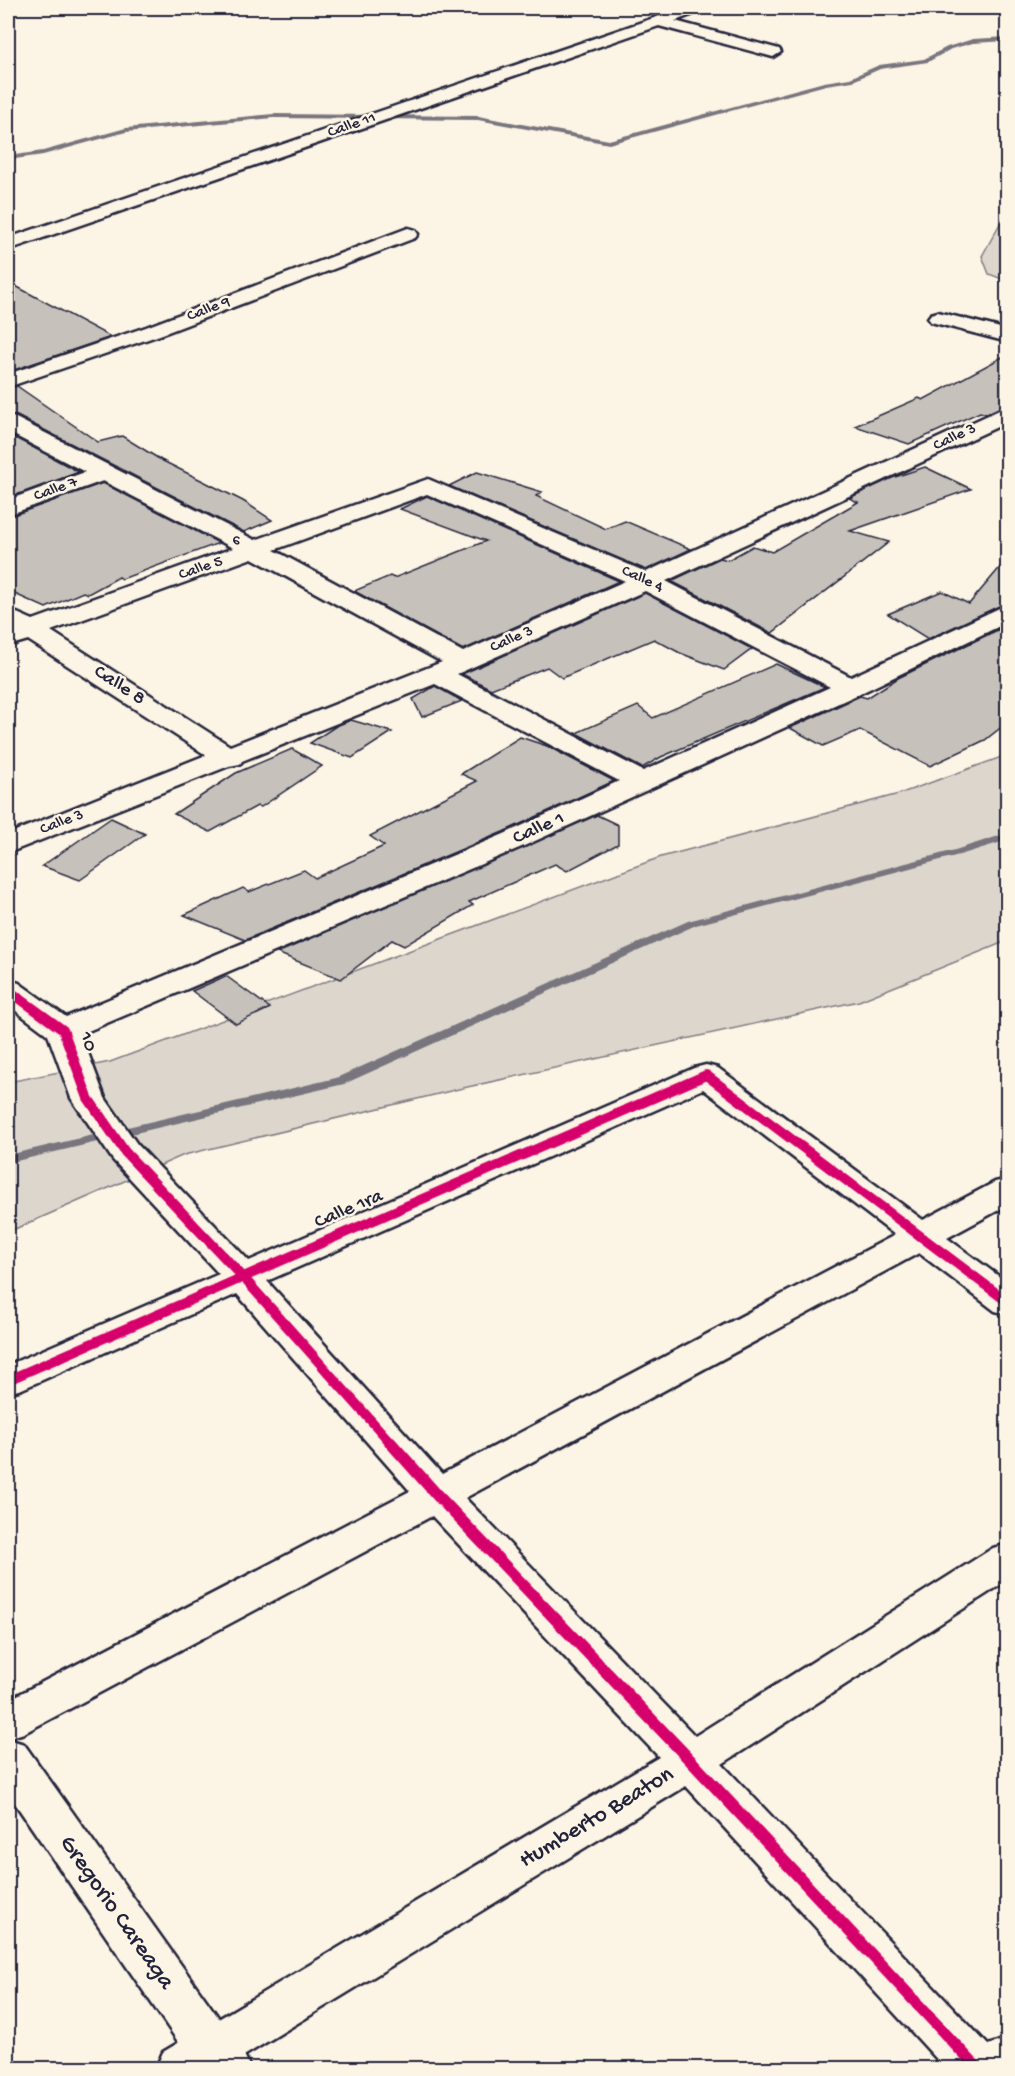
<svg xmlns="http://www.w3.org/2000/svg" width="1015" height="2076" viewBox="0 0 1015 2076" font-family="'Gochi Hand',sans-serif">
	<style>
		.green { fill: #dcd6cc; stroke: #7f7c84; stroke-width: 1.5 }
		.lines { fill: none; stroke-linecap: round; stroke-linejoin: round }
		.stream { fill: #78757e; fill-rule: evenodd }
		.building { fill: #c6c1bb; stroke: #22223b; stroke-width: 1.5 }
		.street-casing { stroke: #22223b; stroke-width: 5 }
		.secondary-casing { stroke: #22223b; stroke-width: 5 }
		.street { fill: #fcf5e5; fill-rule: evenodd }
		.secondary { fill: #fcf5e5; fill-rule: evenodd }
		.cycleway-far1-casing { stroke: #fcf5e5; stroke-width: 14 }
		.cycleway-casing { stroke: #fcf5e5; stroke-width: 16 }
		.cycleway-far1 { stroke: #d6006c; stroke-width: 10 }
		.cycleway { stroke: #d6006c; stroke-width: 12 }
		.labels { text-anchor: middle; dominant-baseline: central; stroke-width: 5; stroke-linejoin: round; paint-order: stroke }
		.far-street-label { font-size: 16px; fill: #22223b; stroke: #fcf5e5 }
		.street-label { font-size: 20px; fill: #22223b; stroke: #fcf5e5 }
		.near-street-label { font-size: 24px; fill: #22223b; stroke: #fcf5e5 }
	</style>
	<rect width="100%" height="100%" fill="#fcf5e5"/>
	<filter id="ink" filterUnits="userSpaceOnUse"><feTurbulence type="fractalNoise" baseFrequency=".0167" numOctaves="2"/><feDisplacementMap in="SourceGraphic" scale="12" xChannelSelector="R" yChannelSelector="G"/><feConvolveMatrix kernelMatrix="1 2 1 2 8 2 1 2 1" color-interpolation-filters="sRGB"/></filter>
	<g filter="url(#ink)">
		<g class="green">
			<path d="M 1007,211 L 1007,281 L 989,274 L 982,256 Z"/>
			<path d="M 1007,755 L 1007,941 L 859,1001 L 463,1088 L 184,1155 L 8,1232 L 8,1082 L 110,1062 L 661,857 L 899,794 Z"/>
		</g>
		<g class="lines">
			<g class="stream">
				<path d="M 1008,37 L 1008,41 L 973,43 L 951,49 L 928,62 L 880,69 L 853,81 L 826,85 L 609,144 L 478,120 L 273,118 L 126,132 L 43,155 L 8,160 L 8,156 L 43,151 L 126,128 L 273,114 L 478,116 L 609,140 L 824,82 L 850,78 L 879,65 L 924,59 L 947,47 L 973,39 Z"/>
				<path d="M 1008,833 L 1008,840 L 963,854 L 696,925 L 344,1084 L 8,1163 L 8,1155 L 336,1078 L 688,921 L 955,850 Z"/>
			</g>
		</g>
		<g class="building">
			<path d="M 8,282 L 111,337 L 8,372 Z"/>
			<path d="M 1008,354 L 1007,404 L 986,414 L 980,412 L 909,444 L 855,426 L 919,398 L 923,400 Z"/>
			<path d="M 17,386 L 98,442 L 122,436 L 161,460 L 243,501 L 272,520 L 244,532 L 17,416 L 8,414 L 8,389 Z"/>
			<path d="M 8,434 L 79,472 L 8,498 Z"/>
			<path d="M 925,467 L 971,489 L 850,531 L 889,542 L 772,633 L 671,581 L 720,558 L 728,560 L 753,546 L 772,552 L 858,502 L 849,498 L 892,478 Z"/>
			<path d="M 477,472 L 542,492 L 536,496 L 606,529 L 625,521 L 691,549 L 646,570 L 449,486 Z"/>
			<path d="M 103,483 L 219,543 L 122,579 L 119,577 L 88,594 L 83,592 L 46,608 L 8,591 L 8,517 Z"/>
			<path d="M 427,496 L 619,581 L 463,650 L 354,591 L 390,576 L 394,578 L 486,541 L 400,509 Z"/>
			<path d="M 1008,558 L 1008,602 L 928,639 L 888,614 L 942,591 L 969,604 Z"/>
			<path d="M 645,593 L 752,649 L 724,670 L 680,653 L 654,639 L 562,678 L 547,667 L 491,689 L 462,674 Z"/>
			<path d="M 1008,625 L 1008,722 L 985,740 L 930,766 L 860,730 L 823,746 L 790,728 L 860,696 L 867,698 L 898,678 Z"/>
			<path d="M 776,664 L 825,687 L 661,757 L 642,768 L 576,733 L 638,706 L 653,718 Z"/>
			<path d="M 435,686 L 462,701 L 422,717 L 413,699 Z"/>
			<path d="M 351,720 L 392,732 L 352,758 L 310,743 L 336,726 Z"/>
			<path d="M 520,737 L 547,746 L 614,781 L 503,832 L 245,940 L 184,915 L 243,888 L 249,892 L 304,870 L 315,878 L 384,846 L 370,836 L 477,781 L 461,774 Z"/>
			<path d="M 292,749 L 322,766 L 261,807 L 257,806 L 210,832 L 174,814 L 236,773 Z"/>
			<path d="M 597,815 L 618,825 L 618,844 L 567,871 L 555,864 L 469,902 L 473,905 L 404,946 L 392,940 L 341,979 L 277,953 Z"/>
			<path d="M 111,818 L 145,834 L 80,880 L 42,866 Z"/>
			<path d="M 226,976 L 270,1008 L 236,1024 L 192,991 Z"/>
		</g>
		<g class="lines">
			<defs>
				<g id="street">
					<path d="M 683,8 L 705,8 L 702,11 L 675,21 L 779,49 L 781,52 L 773,57 L 659,26 L 8,250 L 8,238 Z"/>
					<path d="M 408,228 L 415,230 L 418,234 L 415,238 L 160,335 L 8,387 L 8,374 L 146,327 Z"/>
					<path d="M 938,312 L 1008,330 L 1008,342 L 931,322 L 928,318 L 931,314 Z"/>
					<path d="M 1008,406 L 1008,422 L 666,581 L 851,677 L 1008,604 L 1008,622 L 861,693 L 524,846 L 81,1034 L 105,1098 L 137,1144 L 249,1261 L 694,1068 L 706,1065 L 718,1068 L 923,1220 L 995,1182 L 1008,1179 L 1008,1205 L 947,1238 L 1008,1283 L 1008,1314 L 995,1311 L 919,1253 L 465,1498 L 695,1736 L 993,1548 L 1008,1544 L 1008,1580 L 722,1764 L 988,2045 L 1008,2038 L 1008,2068 L 945,2068 L 686,1786 L 224,2068 L 156,2068 L 163,2052 L 659,1757 L 432,1516 L 24,1733 L 8,1738 L 8,1700 L 410,1491 L 237,1294 L 22,1389 L 8,1393 L 8,1365 L 219,1274 L 113,1160 L 71,1098 L 48,1035 L 8,1005 L 8,980 L 19,983 L 66,1017 L 504,834 L 619,781 L 435,684 L 242,761 L 240,764 L 229,766 L 8,853 L 8,834 L 206,755 L 28,640 L 8,646 L 8,629 L 11,628 L 8,626 L 8,616 L 17,613 L 33,620 L 233,548 L 103,481 L 8,515 L 8,500 L 85,472 L 8,432 L 8,416 L 16,418 L 255,540 L 428,479 L 646,572 ZM 427,494 L 625,581 L 463,652 L 274,550 ZM 252,558 L 442,662 L 230,746 L 51,631 ZM 645,591 L 830,687 L 643,771 L 457,674 ZM 703,1089 L 895,1235 L 442,1474 L 267,1281 Z"/>
				</g>
				<path id="secondary" d="M 8,1739 L 24,1744 L 243,2052 L 250,2068 L 196,2068 L 8,1793 Z"/>
			</defs>
			<use href="#street" class="street-casing"/>
			<use href="#secondary" class="secondary-casing"/>
			<use href="#street" class="street"/>
			<use href="#secondary" class="secondary"/>
			<defs>
				<g id="cycleway-far1">
					<path d="M 8,990 L 63,1030 L 88,1098 L 125,1152 L 242,1276 L 391,1443"/>
					<path d="M 8,1380 L 706,1075 L 1008,1302"/>
				</g>
				<path id="cycleway" d="M 390,1442 L 437,1495 L 691,1761 L 977,2068"/>
			</defs>
			<use href="#cycleway-far1" class="cycleway-far1-casing"/>
			<use href="#cycleway" class="cycleway-casing"/>
			<use href="#cycleway-far1" class="cycleway-far1"/>
			<use href="#cycleway" class="cycleway"/>
		</g>
	</g>
	<g class="labels">
		<g class="far-street-label">
			<text transform="translate(352 126) rotate(-19)">Calle 11</text>
			<text transform="translate(209 310) rotate(-21)">Calle 9</text>
			<text transform="translate(955 438) rotate(-25)">Calle 3</text>
			<text transform="translate(56 490) rotate(-20)">Calle 7</text>
			<text transform="translate(236 541) rotate(27)">6</text>
			<text transform="translate(201 569) rotate(-19)">Calle 5</text>
			<text transform="translate(642 580) rotate(25)">Calle 4</text>
			<text transform="translate(512 640) rotate(-24)">Calle 3</text>
			<text transform="translate(62 823) rotate(-21)">Calle 3</text>
		</g>
		<g class="street-label">
			<text transform="translate(119 686) rotate(33)">Calle 8</text>
			<text transform="translate(539 829) rotate(-24)">Calle 1</text>
			<text transform="translate(87 1042) rotate(70)">10</text>
			<text transform="translate(349 1210) rotate(-23)">Calle 1ra</text>
		</g>
		<g class="near-street-label">
			<text transform="translate(597 1818) rotate(-31)">Humberto Beaton</text>
			<text transform="translate(116 1913) rotate(55)">Gregorio Careaga</text>
		</g>
	</g>
	<rect width="1015" height="2076" fill="none" stroke="#fcf5e5" stroke-width="30"/>
	<rect x="15" y="15" width="985" height="2046" fill="none" stroke="#22223b" stroke-width="2" filter="url(#ink)"/>
</svg>
